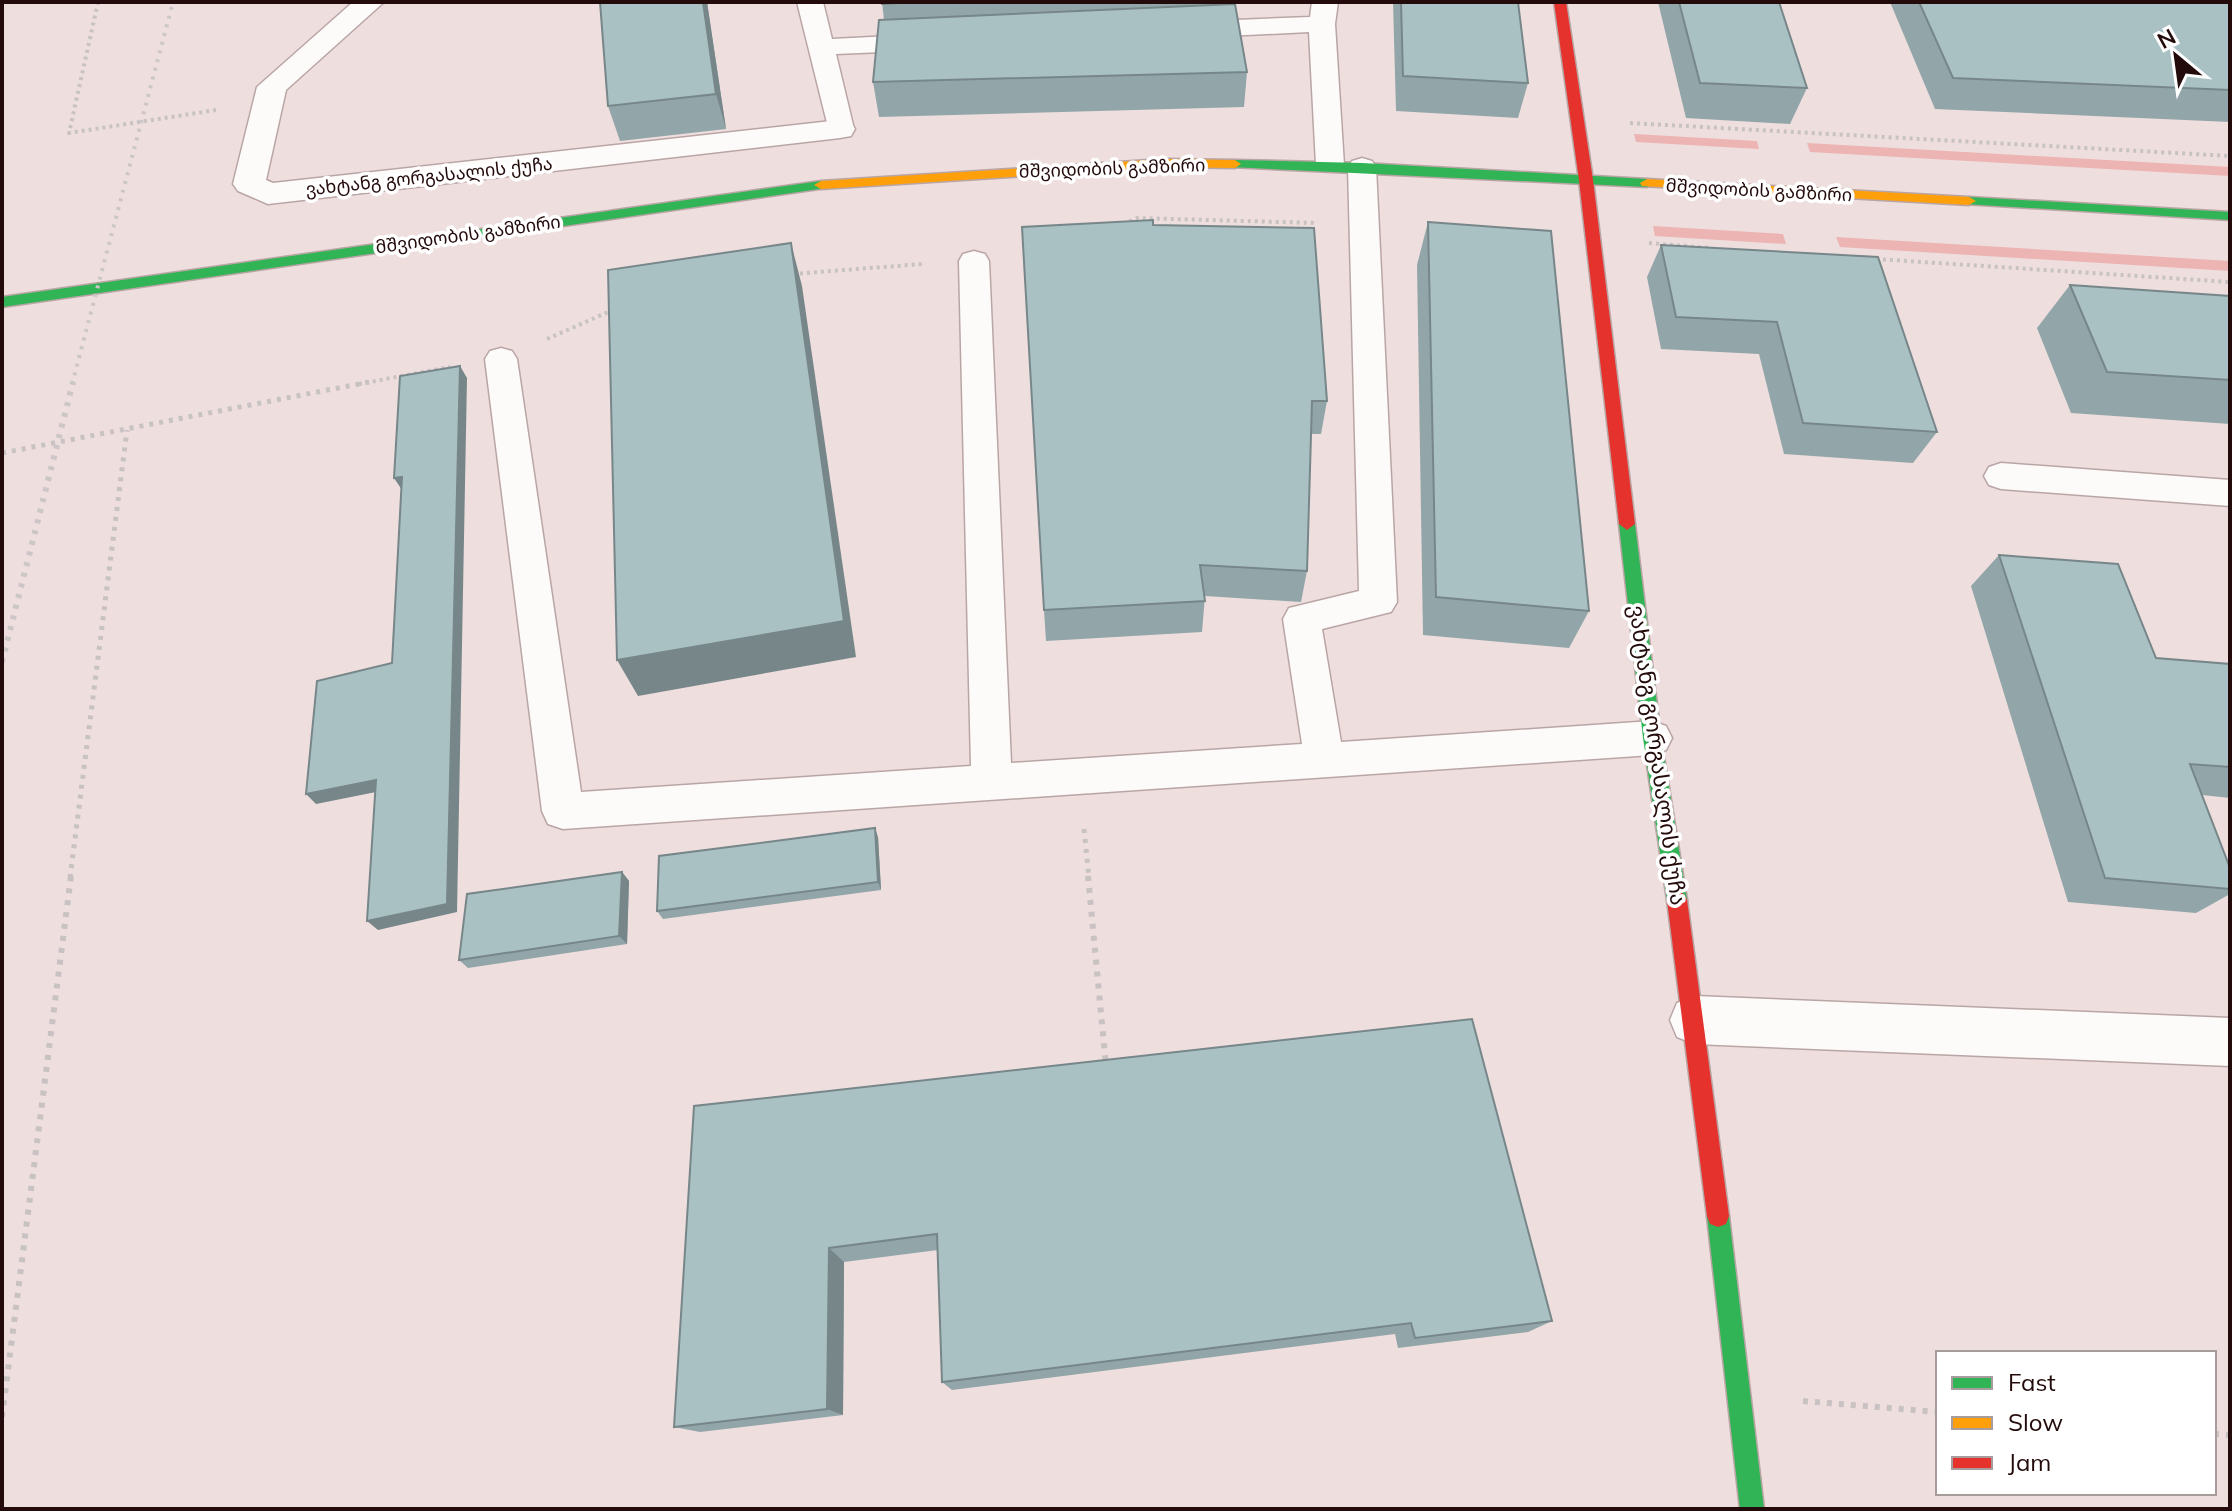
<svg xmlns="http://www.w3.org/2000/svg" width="2232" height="1511" viewBox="0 0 2232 1511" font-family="Mulish,'Noto Sans Georgian',sans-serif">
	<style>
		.green { fill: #ecb4b3 }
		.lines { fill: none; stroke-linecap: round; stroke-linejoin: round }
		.lane-casing { stroke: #baa5a5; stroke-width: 3 }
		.street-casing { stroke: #baa5a5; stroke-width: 3 }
		.fast-casing { stroke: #baa5a5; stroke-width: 3 }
		.slow-casing { stroke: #baa5a5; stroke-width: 3 }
		.jam-casing { stroke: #baa5a5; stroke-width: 3 }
		.path-far2 { stroke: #c8c2c2; stroke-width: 4; stroke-dasharray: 3 4; stroke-linecap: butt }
		.path-far1 { stroke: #c8c2c2; stroke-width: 5; stroke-dasharray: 4 6; stroke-linecap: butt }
		.path { stroke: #c8c2c2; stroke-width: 6; stroke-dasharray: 5 7; stroke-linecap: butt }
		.lane { fill: #fdfafa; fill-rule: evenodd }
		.street { fill: #fdfafa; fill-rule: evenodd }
		.fast { fill: #30b455; fill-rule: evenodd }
		.slow { fill: #ff9f0a; fill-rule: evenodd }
		.jam { fill: #e5322d; fill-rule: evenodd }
		.rail-far1 { stroke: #ccc6c6; stroke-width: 4; stroke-dasharray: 3 6; stroke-linecap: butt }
		.rail { stroke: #ccc6c6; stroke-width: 6; stroke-dasharray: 4 7; stroke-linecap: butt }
		.wall { fill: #92a6a9 }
		.shaded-wall { fill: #778789 }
		.building { fill: #aac1c4; stroke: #778789; stroke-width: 2 }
		.labels { text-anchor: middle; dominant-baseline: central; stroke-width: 7; stroke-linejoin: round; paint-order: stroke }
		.far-street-label { font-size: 18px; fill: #240b0b; stroke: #fff }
		.street-label { font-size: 22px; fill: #240b0b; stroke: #fff }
	</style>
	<rect width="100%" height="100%" fill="#efdede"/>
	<g class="green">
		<path d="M 1634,134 L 1757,141 L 1759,149 L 1636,142 Z"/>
		<path d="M 1807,143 L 2230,167 L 2230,176 L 1810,152 Z"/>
		<path d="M 1653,226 L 1783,234 L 1786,244 L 1655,236 Z"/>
		<path d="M 1836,237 L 2230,261 L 2230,271 L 1840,247 Z"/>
	</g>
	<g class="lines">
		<defs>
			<g id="lane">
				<path d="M 797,2 L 823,2 L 832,39 L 930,34 L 939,36 L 943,42 L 939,48 L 930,50 L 836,54 L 854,129 L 850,135 L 830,135 Z"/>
				<path d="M 1312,2 L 1338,2 L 1335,24 L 1344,165 L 1340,171 L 1320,171 L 1316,165 L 1309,32 L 1186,38 L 1173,30 L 1186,22 L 1310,17 Z"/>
				<path d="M 1362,158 L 1372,161 L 1376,167 L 1397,602 L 1391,612 L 1322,629 L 1341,742 L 1652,721 L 1666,726 L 1672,738 L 1666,750 L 1652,755 L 563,829 L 548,824 L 542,811 L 485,359 L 490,351 L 501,348 L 512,351 L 517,359 L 581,792 L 971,766 L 959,261 L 963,254 L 974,251 L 985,254 L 989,261 L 1011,763 L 1302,744 L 1283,619 L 1289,608 L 1359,591 L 1348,167 L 1352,161 Z"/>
				<path d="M 2001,463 L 2230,480 L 2230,506 L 2001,489 L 1989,485 L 1984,476 L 1989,467 Z"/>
			</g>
			<g id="street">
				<path d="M 353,2 L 384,2 L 286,90 L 266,180 L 273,183 L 840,120 L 851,122 L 855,129 L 851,136 L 840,138 L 268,204 L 238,191 L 233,184 L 257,87 Z"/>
				<path d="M 1695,996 L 2230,1018 L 2230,1066 L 1695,1044 L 1677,1037 L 1670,1020 L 1677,1003 Z"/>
			</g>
			<g id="fast">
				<path d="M 1235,160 L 1362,163 L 1647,179 L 1654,183 L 1647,187 L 1230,167 L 1230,161 Z"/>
				<path d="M 821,181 L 828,185 L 826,188 L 2,307 L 2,297 Z"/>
				<path d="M 1969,197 L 2230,212 L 2230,220 L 1964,204 L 1962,201 Z"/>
				<path d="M 1627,518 L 1635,524 L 1661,738 L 1687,900 L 1684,906 L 1677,909 L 1670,906 L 1667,900 L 1643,738 L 1619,524 Z"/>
				<path d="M 1718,1205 L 1726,1208 L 1729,1216 L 1764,1509 L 1740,1509 L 1707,1216 L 1710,1208 Z"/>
			</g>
			<g id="slow">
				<path d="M 1165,159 L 1235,160 L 1241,164 L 1235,168 L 1165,167 L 821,189 L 814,185 L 821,181 Z"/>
				<path d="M 1647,179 L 1969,197 L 1976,201 L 1969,205 L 1642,186 L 1640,183 Z"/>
			</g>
			<g id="jam">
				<path d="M 1554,2 L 1566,2 L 1593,180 L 1635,524 L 1627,530 L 1619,524 L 1579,180 Z"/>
				<path d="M 1677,891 L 1684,894 L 1687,900 L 1729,1216 L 1726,1224 L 1718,1227 L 1710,1224 L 1707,1216 L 1667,900 L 1670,894 Z"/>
			</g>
		</defs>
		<use href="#lane" class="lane-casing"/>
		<use href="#street" class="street-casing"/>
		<use href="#fast" class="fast-casing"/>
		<use href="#slow" class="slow-casing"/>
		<use href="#jam" class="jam-casing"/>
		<g class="path-far2">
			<path d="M 98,2 L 69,133 L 216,110"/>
			<path d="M 1630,123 L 2230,156"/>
			<path d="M 1123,224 L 1137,218 L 1316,223"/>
			<path d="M 1649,243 L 1710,248"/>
			<path d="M 1876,259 L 2230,282"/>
			<path d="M 793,274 L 922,264"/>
			<path d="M 547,339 L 615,309"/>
			<path d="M 359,384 L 450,367"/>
		</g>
		<g class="path-far1">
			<path d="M 2,453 L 369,382"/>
			<path d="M 1084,829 L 1089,878"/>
			<path d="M 70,878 L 127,430"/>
		</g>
		<g class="path">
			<path d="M 1088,876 L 1106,1066"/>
			<path d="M 1803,1401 L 1938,1412"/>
			<path d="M 2,1417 L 71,876"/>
			<path d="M 2214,1434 L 2230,1435"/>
		</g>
		<use href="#lane" class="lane"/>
		<use href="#street" class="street"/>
		<use href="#fast" class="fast"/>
		<use href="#slow" class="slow"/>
		<use href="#jam" class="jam"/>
		<path class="rail-far1" d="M 72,384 L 173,2"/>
		<path class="rail" d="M 2,662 L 73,382"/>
	</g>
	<g class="wall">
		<path d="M 707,2 L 726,129 L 620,141 L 608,106 Z"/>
		<path d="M 882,2 L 1230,2 L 1247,72 L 1244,107 L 879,117 L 873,82 L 884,20 Z"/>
		<path d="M 1393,2 L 1518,2 L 1528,83 L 1518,118 L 1396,111 Z"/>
		<path d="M 1658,2 L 1779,2 L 1807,88 L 1790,124 L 1686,118 Z"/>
		<path d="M 1890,2 L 2230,2 L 2230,122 L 1935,109 Z"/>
		<path d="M 1428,222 L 1589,611 L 1569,648 L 1423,635 L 1417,265 Z"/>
		<path d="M 1153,225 L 1327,401 L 1321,434 L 1311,434 L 1307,571 L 1301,602 L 1205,596 L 1202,632 L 1046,641 L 1044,610 Z"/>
		<path d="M 1661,245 L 1878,257 L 1937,432 L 1913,463 L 1784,454 L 1759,354 L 1661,349 L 1647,277 Z"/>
		<path d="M 2070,285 L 2230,296 L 2230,424 L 2071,413 L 2037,328 Z"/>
		<path d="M 1999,555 L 2156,658 L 2230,664 L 2230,798 L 2202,795 L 2230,868 L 2230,894 L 2196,913 L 2068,902 L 1971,586 Z"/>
		<path d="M 878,837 L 881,890 L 663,919 L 657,911 Z"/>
		<path d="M 622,872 L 629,881 L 627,944 L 468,968 L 459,960 Z"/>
		<path d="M 694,1106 L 1552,1321 L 1528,1332 L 1398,1348 L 1395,1334 L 952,1390 L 942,1382 L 938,1250 L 844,1262 L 843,1415 L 700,1432 L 674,1427 Z"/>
	</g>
	<g class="shaded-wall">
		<path d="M 703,2 L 707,2 L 726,129 L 716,94 Z"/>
		<path d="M 791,243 L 802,286 L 856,657 L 638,696 L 617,660 Z"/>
		<path d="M 460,366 L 467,378 L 457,912 L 378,930 L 367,921 Z"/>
		<path d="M 402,477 L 402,490 L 394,478 Z"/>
		<path d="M 376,780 L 386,790 L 316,804 L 306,794 Z"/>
		<path d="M 875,828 L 878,837 L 881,890 L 878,882 Z"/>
		<path d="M 622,872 L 629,881 L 627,944 L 619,936 Z"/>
		<path d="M 829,1248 L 844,1262 L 843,1415 L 827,1409 Z"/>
	</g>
	<g class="building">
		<path d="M 600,2 L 703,2 L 716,94 L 608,106 Z"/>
		<path d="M 882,2 L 920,2 L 882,4 Z"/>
		<path d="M 1401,2 L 1518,2 L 1528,83 L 1403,76 Z"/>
		<path d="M 1679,2 L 1779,2 L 1807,88 L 1700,83 Z"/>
		<path d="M 1919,2 L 2230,2 L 2230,90 L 1953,78 Z"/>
		<path d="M 1235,4 L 1247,72 L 873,82 L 879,20 Z"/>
		<path d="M 1153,220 L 1153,225 L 1314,228 L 1327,401 L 1312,401 L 1307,571 L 1200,565 L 1205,601 L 1044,610 L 1022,227 Z"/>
		<path d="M 1428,222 L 1551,231 L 1589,611 L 1436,597 Z"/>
		<path d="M 791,243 L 844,621 L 617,660 L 608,270 Z"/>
		<path d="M 1661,245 L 1878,257 L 1937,432 L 1803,423 L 1777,322 L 1676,317 Z"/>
		<path d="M 2070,285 L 2230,296 L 2230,380 L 2107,372 Z"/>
		<path d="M 460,366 L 447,904 L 367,921 L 376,780 L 306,794 L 317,681 L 392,663 L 402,477 L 394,478 L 400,376 Z"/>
		<path d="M 1999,555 L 2118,564 L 2156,658 L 2230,664 L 2230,767 L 2190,764 L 2230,868 L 2230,889 L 2105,878 Z"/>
		<path d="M 875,828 L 878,882 L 657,911 L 659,856 Z"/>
		<path d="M 622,872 L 619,936 L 459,960 L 467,894 Z"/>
		<path d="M 1472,1019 L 1552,1321 L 1415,1338 L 1411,1323 L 942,1382 L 937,1234 L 829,1248 L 827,1409 L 674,1427 L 694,1106 Z"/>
	</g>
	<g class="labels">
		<g class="far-street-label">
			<text transform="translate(1112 168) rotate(-2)">მშვიდობის გამზირი</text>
			<text transform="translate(429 176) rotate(-6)">ვახტანგ გორგასალის ქუჩა</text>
			<text transform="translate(1759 190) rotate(3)">მშვიდობის გამზირი</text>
			<text transform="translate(468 234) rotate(-8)">მშვიდობის გამზირი</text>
		</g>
		<g class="street-label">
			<text transform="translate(1658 755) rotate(82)">ვახტანგ გორგასალის ქუჩა</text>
		</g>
	</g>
	<rect width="2232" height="1511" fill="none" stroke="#240b0b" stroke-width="8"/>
	<rect x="1936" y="1351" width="280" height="144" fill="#ffffff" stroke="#a79d9d" stroke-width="2"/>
	<rect x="1952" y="1377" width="40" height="12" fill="#30b455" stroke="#a79d9d" stroke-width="2"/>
	<text x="2008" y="1391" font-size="24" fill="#240b0b">Fast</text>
	<rect x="1952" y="1417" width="40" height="12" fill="#ff9f0a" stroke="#a79d9d" stroke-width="2"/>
	<text x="2008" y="1431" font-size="24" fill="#240b0b">Slow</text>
	<rect x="1952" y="1457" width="40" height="12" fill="#e5322d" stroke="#a79d9d" stroke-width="2"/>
	<text x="2008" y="1471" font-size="24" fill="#240b0b">Jam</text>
	<g transform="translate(2176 56) rotate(331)" stroke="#ffffff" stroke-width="6" paint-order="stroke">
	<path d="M0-6L14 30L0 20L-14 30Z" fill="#240b0b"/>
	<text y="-12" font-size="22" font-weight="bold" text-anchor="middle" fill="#240b0b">N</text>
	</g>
</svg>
